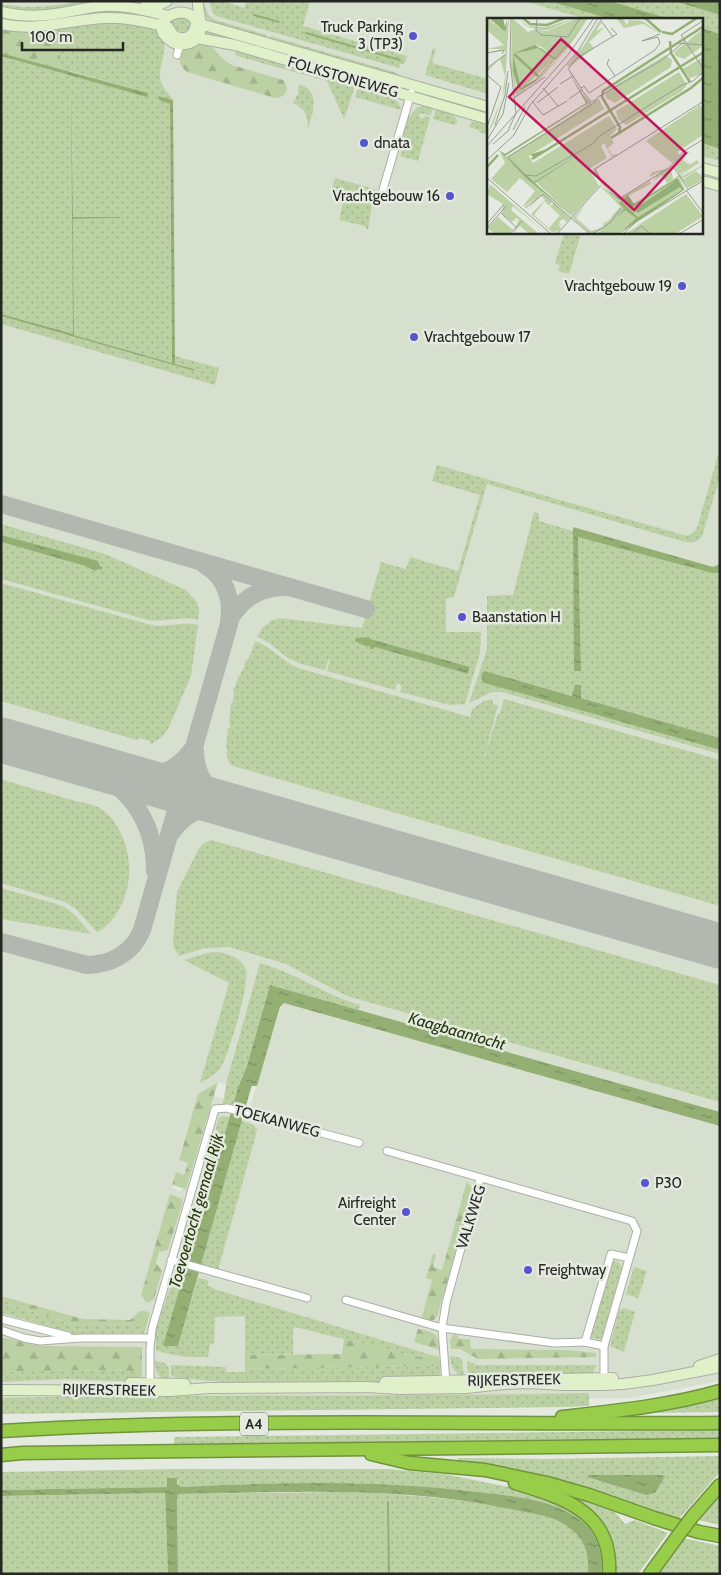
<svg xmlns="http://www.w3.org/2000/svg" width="721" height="1575" viewBox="0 0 721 1575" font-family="Cabin,sans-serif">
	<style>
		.built { fill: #d7dfcf; fill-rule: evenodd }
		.grass { fill: url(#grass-dots); fill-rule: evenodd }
		.forest { fill: url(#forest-firs) }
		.water { fill: url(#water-ripples) }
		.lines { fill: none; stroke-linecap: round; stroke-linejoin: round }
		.stream { stroke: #94af74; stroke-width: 2 }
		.taxiway { stroke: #b2b7af; stroke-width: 18 }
		.runway { stroke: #b2b7af; stroke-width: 45 }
		.street-casing { stroke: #aaafa6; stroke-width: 9 }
		.secondary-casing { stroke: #aaafa6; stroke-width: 12 }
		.highway-casing { stroke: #70933c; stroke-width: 15 }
		.street { stroke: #fff; stroke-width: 7 }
		.secondary { stroke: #e0f0c8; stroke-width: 10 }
		.highway { stroke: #98cd49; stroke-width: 12 }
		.highway-bridge-casing { stroke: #70933c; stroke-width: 15; stroke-linecap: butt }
		.highway-bridge { stroke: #98cd49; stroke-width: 12 }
		.poi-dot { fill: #5655cd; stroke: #e5eae1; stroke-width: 2 }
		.labels { text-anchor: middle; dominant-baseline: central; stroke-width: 5; stroke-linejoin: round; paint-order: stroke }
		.shield { fill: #e5eae1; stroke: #5f625c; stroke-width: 1 }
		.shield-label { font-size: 14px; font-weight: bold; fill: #252723 }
		.poi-label { font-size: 15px; fill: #252723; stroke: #e5eae1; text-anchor: start }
		.street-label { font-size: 15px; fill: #252723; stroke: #e5eae1 }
		.water-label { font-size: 16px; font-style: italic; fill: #243508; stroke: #e5eae1 }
		.inset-river { fill: none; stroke: #94af74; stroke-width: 2.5 }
		.inset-road { fill: none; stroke: #989c95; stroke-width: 1 }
		.view { fill: #c2185b; fill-opacity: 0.15; stroke: #c2185b; stroke-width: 2.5 }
		.inset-edge { fill: none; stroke: #252723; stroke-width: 2.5 }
	</style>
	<defs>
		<pattern id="grass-dots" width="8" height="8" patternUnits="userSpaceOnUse" patternTransform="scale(1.25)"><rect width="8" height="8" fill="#bbd1a4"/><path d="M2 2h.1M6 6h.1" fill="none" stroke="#a1b38d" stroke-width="1.8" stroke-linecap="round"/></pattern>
		<pattern id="forest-firs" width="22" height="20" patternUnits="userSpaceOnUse" patternTransform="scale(1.25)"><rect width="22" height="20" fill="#bbd1a4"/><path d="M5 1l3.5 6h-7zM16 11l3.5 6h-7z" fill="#a1b38d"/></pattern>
		<pattern id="water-ripples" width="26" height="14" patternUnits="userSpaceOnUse" patternTransform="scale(1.25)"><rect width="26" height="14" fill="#94af74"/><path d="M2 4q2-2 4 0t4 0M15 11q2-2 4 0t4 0" fill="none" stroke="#798e5f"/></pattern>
	</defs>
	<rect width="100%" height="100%" fill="#e5eae1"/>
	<path class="built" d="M 1,1 L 720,1 L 720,738 L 485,671 L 720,750 L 720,1113 L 276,990 L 246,1090 L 218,1082 L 198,1094 L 179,1159 L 188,1162 L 184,1175 L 176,1172 L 172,1188 L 181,1191 L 211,1095 L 250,1107 L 283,1001 L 720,1124 L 720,1381 L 631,1398 L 388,1402 L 1,1406 ZM 488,19 L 702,19 L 702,232 L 488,232 ZM 408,563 L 446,598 L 446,660 Z"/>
	<g class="grass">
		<path d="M 79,1 L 161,1 L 144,4 L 127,3 L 40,13 L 1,9 L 1,4 C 28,9 52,7 79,1 Z"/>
		<path d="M 203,1 L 209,16 L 215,20 L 267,35 L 267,38 L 269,39 L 270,36 L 401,74 L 398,73 L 398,75 L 394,75 L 213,23 L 203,13 Z"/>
		<path d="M 209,1 L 223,1 L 244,8 L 246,1 L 310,1 L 303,26 L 407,56 L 405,63 L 400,64 L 399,68 L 216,16 L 213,13 Z"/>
		<path d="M 524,1 L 549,1 L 610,19 L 586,19 Z"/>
		<path d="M 609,1 L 674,1 L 720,15 L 720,34 L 702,28 L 702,19 L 671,19 Z"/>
		<path d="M 113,9 L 160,16 L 159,21 L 41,24 L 1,20 L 1,16 L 59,17 Z"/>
		<path d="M 176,14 L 190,20 L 191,24 L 187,31 L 178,32 L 175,30 L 173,24 L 168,23 Z"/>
		<path d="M 119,21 C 130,24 145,24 154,29 C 174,40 159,61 160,76 C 160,85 168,93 173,100 L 160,96 L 159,100 L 170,104 L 172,363 L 74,335 L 73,219 L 120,218 L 73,217 L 72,86 L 73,335 L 1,314 L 1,56 L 68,75 L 148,93 L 75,72 L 60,70 L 60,29 L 85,24 Z"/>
		<path d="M 205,29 L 399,85 L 400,87 L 400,88 L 203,34 Z"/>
		<path d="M 433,48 L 436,49 L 432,63 L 488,79 L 488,94 L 425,75 Z"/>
		<path d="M 235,51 L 298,68 L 298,70 L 355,86 L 344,119 L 327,81 L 237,56 L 235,53 Z"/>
		<path d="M 299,84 C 321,91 313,112 308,129 C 308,117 306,109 293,103 L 298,94 Z"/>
		<path d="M 358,87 C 372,91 399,92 401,110 L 355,97 Z"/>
		<path d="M 423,106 L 433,109 L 430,116 L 421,113 L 418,116 L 423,119 L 424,116 L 430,118 L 418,161 L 400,156 L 402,152 L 399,147 L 408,116 L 410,116 L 417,108 Z"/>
		<path d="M 436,109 L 453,114 L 458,122 L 454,125 L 433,119 Z"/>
		<path d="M 476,121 L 488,124 L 488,135 L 479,132 L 479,130 L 469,127 L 471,123 Z"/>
		<path d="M 702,143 L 720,149 L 720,161 L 702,156 Z"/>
		<path d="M 335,178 L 374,189 L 376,191 L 373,200 L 332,188 Z"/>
		<path d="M 344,197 L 372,204 L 368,230 L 365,226 L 339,220 Z"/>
		<path d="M 564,233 L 581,233 L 569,274 L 558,271 L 560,265 L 555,264 Z"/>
		<path d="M 1,316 L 193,371 L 194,369 L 175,364 L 175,356 L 219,368 L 215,385 L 1,324 Z"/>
		<path d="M 720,448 L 720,477 L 702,536 C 698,542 692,543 685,542 L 487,484 L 454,597 L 446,598 L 446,632 L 481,632 L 480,653 L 465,704 L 450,705 L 400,692 L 402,686 L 397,683 L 395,690 L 327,671 L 330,660 L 329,659 L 325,670 C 314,667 301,665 290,659 C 278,652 271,641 257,637 L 262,628 L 270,622 L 270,621 L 280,618 L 362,628 L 381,562 L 406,569 L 410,557 L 458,571 L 480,495 L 432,481 L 437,465 L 687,536 L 693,533 L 697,528 ZM 361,638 L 470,667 L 470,669 L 468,674 L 375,647 L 370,649 L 370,646 L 365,646 L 358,642 Z"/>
		<path d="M 534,512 L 538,513 L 539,521 L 573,531 L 575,671 L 581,671 L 578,536 L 712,573 L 720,573 L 720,738 L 581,698 L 581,685 L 573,696 L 485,671 L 483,682 L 720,750 L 720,754 L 502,692 L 492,692 L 469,703 L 487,649 L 487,596 L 513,595 Z"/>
		<path d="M 1,524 L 105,554 L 186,590 L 197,602 L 199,610 L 198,620 L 190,618 L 152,621 L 1,579 L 1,542 L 85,566 L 95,571 L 99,569 L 101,569 L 102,567 L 96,562 L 1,535 Z"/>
		<path d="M 1,583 L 151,625 C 167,628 182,621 198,625 L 191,676 L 168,729 L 162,737 L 151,744 L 150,741 L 139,738 L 137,740 L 1,701 Z"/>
		<path d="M 255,641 C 271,647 282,661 298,668 L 470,717 L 472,709 L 484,701 L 492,699 L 493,704 L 498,705 L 484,759 L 498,713 L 500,714 L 504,699 L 720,760 L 720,906 L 233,766 L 230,764 L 226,753 L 227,752 L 227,748 L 226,747 L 228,728 L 230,728 L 230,723 L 229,723 L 231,703 L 233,703 L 233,695 L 234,695 L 233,689 L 236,686 L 235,686 L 239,676 L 241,676 L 240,674 L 245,666 L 244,665 L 246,660 L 248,660 L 250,654 L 253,655 L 251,653 Z"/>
		<path d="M 1,779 C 26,787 51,794 76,801 C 83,803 95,804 101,809 C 125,825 134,863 127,889 C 123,905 113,925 97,932 L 76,909 L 65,902 L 1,883 Z"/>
		<path d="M 211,840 L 720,985 L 720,1102 L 347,996 L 286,964 L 229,947 L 205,948 L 179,956 L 174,948 L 173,941 L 177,892 L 198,850 L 204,843 Z"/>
		<path d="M 1,888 L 63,906 L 75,915 L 91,934 L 1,919 Z"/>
		<path d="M 218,952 C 229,954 242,958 246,970 C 250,982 228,1060 219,1070 C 215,1075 207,1079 200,1083 L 229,983 L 184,960 L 207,953 Z"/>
		<path d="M 260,963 C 296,973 325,995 360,1005 L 359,1010 L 270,985 L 247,1066 L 233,1106 L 223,1104 L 226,1084 Z"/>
		<path d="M 223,1116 L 229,1118 L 188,1262 L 181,1257 L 180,1251 L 219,1118 Z"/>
		<path d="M 241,1121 L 252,1124 L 257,1129 L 256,1135 L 218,1270 L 201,1265 Z"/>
		<path d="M 611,1261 L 619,1262 L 622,1268 L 601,1340 L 590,1337 Z"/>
		<path d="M 634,1267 L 647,1271 L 638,1298 L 626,1294 Z"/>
		<path d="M 179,1273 L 185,1274 L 164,1346 L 178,1346 L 198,1278 L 208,1280 L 208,1285 L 214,1289 L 428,1354 L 421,1357 L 416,1357 L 295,1327 L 293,1330 L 293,1354 L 245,1355 L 245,1316 L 215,1317 L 214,1343 L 210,1344 L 208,1357 C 189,1357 174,1357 156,1350 L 156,1330 L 173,1278 Z"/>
		<path d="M 1,1302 L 76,1325 L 147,1324 L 144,1333 L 75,1334 L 1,1313 Z"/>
		<path d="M 624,1308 L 635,1312 L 624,1352 L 610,1346 L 619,1311 Z"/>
		<path d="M 450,1356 L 461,1358 L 462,1360 L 464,1378 C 454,1372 451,1368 450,1356 Z"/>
		<path d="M 155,1361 L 165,1363 L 169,1368 L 169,1381 C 160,1380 154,1371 155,1361 Z"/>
		<path d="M 467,1361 L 477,1365 L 597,1365 L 592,1374 L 516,1376 L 468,1374 Z"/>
		<path d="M 171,1365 L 226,1367 L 226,1372 L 245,1372 L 245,1369 L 441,1366 L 439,1378 L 430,1381 C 348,1383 264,1388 182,1378 L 171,1376 Z"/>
		<path d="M 76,1370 L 142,1371 L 141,1382 L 66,1379 L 1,1382 L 1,1372 Z"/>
		<path d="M 589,1393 L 589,1406 L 564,1407 L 1,1414 L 1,1398 C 197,1394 393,1397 589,1393 Z"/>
		<path d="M 720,1396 L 720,1412 L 646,1413 L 646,1412 Z"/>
		<path d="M 720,1430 L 720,1438 L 174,1444 L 174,1437 Z"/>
		<path d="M 720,1456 L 720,1472 L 676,1522 L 458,1462 L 458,1458 L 544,1459 Z"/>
		<path d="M 176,1469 L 388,1469 L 444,1474 L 523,1490 L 566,1503 L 599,1533 L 607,1574 L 601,1574 C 604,1556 597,1534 583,1522 C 555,1499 512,1496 478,1492 C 379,1480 280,1482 181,1487 L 178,1485 L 177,1478 L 167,1478 L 167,1487 L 1,1490 L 1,1472 Z"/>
		<path d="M 344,1492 C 404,1494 459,1498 518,1510 C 536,1514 557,1517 572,1529 C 586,1541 589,1556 588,1574 L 178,1574 L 177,1496 L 179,1494 Z"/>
		<path d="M 165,1493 L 168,1574 L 1,1574 L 1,1496 Z"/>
		<path d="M 720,1493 L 720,1525 L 698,1520 Z"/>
		<path d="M 579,1499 L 615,1512 L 625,1524 L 635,1520 L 668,1533 L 638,1574 L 611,1574 L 612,1562 L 578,1504 Z"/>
		<path d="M 683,1538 L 720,1546 L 720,1573 L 656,1574 Z"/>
	</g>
	<g class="forest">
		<path d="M 1,27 L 38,31 L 60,29 L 60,70 L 1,53 Z"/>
		<path d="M 193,44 L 203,44 L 213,48 L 224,60 L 232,65 L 283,80 L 287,87 C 287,94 282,98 275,98 L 187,72 C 174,61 179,51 193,44 Z"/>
		<path d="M 218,1082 L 186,1189 L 172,1185 L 176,1172 L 184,1175 L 188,1163 L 179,1160 L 198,1094 Z"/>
		<path d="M 467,1181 L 473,1189 L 438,1314 C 434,1323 429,1322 421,1320 L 432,1280 L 426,1278 L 433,1254 L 436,1254 L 433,1267 L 442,1270 Z"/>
		<path d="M 170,1194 L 182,1199 L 182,1204 L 168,1250 L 159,1252 L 156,1263 L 162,1271 L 154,1299 L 150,1302 L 146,1302 L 141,1295 Z"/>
		<path d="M 1,1296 L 83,1319 L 130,1320 C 138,1314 138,1307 150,1313 L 147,1324 L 76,1325 L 1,1302 Z"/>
		<path d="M 418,1329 C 434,1332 439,1333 440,1350 L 414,1342 Z"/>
		<path d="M 457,1334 L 459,1339 L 470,1339 L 471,1349 L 568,1350 L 596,1353 L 596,1357 L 478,1359 L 460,1349 L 451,1349 L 450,1340 L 453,1335 Z"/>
		<path d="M 1,1337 L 41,1346 L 140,1347 L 142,1348 L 142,1371 L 76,1370 L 1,1372 Z"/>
		<path d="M 344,1339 L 416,1357 L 421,1357 L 428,1354 L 439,1357 L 441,1366 L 245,1369 L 245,1355 L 342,1354 Z"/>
	</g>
	<g class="water">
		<path d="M 549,1 L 609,1 L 671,19 L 610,19 Z"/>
		<path d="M 674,1 L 720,1 L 720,15 Z"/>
		<path d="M 702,28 L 720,34 L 720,149 L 702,143 Z"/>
		<path d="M 1,53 L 148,93 L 147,97 L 1,56 Z"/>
		<path d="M 71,86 L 73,217 L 120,217 L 120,218 L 73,219 L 74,335 L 172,363 L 170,104 L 159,100 L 159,96 L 173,100 L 175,364 L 194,369 L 194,371 L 1,316 L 1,314 L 73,334 Z"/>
		<path d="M 573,527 L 713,567 L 720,564 L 720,573 L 712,573 L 578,537 L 581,671 L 574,671 Z"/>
		<path d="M 1,535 L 98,561 L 100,566 L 102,567 L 102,570 L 99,569 L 95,571 L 85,566 L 1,542 Z"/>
		<path d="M 369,637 L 370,639 L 470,667 L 468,674 L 375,647 L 373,649 L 370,649 L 370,646 L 365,646 L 355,641 L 356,638 Z"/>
		<path d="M 485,671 L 572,696 L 575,685 L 581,685 L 581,698 L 720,738 L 720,750 L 485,683 L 483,682 L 481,676 Z"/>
		<path d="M 270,985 L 720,1112 L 720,1126 L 284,1003 L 280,1007 L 257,1086 L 252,1086 L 251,1088 L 178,1346 L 163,1346 L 219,1153 L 238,1088 L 247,1066 Z"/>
		<path d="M 588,1475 L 660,1475 L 665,1476 L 655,1493 L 646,1495 L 588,1477 Z"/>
		<path d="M 167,1478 L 177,1478 L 177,1484 L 181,1487 C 280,1482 379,1480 478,1492 C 512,1496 555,1499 583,1522 C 597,1534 604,1556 601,1574 L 588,1574 C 589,1556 586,1541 572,1530 C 557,1516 534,1514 515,1510 C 404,1486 291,1492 179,1494 L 177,1496 L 178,1574 L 168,1574 L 165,1493 L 1,1496 L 1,1490 L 167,1487 Z"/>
	</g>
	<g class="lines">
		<g class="stream">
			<path d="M 254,15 L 279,22"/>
			<path d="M 306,33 L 400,60"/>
			<path d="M 388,1502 L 389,1574"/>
		</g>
		<g class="taxiway">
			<path d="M 1,504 L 366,609"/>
			<path d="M 205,565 C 225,576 233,600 229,622"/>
			<path d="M 195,751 C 195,777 209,792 230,806"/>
			<path d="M 75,761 C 124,781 155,817 155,871"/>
			<path d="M 120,774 C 148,779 173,776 191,751"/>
			<path d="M 172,832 C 186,811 206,805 230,806"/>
			<path d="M 1,942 L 87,965 C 110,965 133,953 142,930 L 231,617 C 245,595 264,586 290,587"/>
		</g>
		<path class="runway" d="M 1,740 L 720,946"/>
		<defs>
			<g id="street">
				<path d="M 177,55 L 180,44"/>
				<path d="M 382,193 L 411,93"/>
				<path d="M 387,1151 L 632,1221 L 637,1231 L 604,1346 L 604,1382"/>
				<path d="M 171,1260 L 307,1298"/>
				<path d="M 346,1300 L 442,1328 L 554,1343 L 585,1342"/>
				<path d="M 1,1319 L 68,1336"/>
				<path d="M 1,1330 L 24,1338 L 40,1341 L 81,1338 L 151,1338"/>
				<path d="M 604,1346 L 585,1342 L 611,1254 L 629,1258"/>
				<path d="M 446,1383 L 442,1328 L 446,1303 L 480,1179"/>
				<path d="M 150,1384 L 150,1349 L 152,1329 L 215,1109 L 227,1108 L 359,1143"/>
			</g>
			<g id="secondary">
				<path d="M 144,7 L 155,7 L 167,1"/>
				<path d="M 1,12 C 19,16 37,17 55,14 C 71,12 87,7 104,6 C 126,5 144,10 165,15"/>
				<path d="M 197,23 L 488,107"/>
				<path d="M 1,24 C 39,32 67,20 104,18 C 126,17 147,22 168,27 L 174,36 C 186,42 196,35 196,21 C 185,0 143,23 171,41 C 176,45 184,45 190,43 C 209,34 197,16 198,1"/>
				<path d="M 197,38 L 235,45 L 488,119"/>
				<path d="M 702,168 L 720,173"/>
				<path d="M 702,181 L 720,186"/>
				<path d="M 699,1366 L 720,1359"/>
				<path d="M 555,1379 L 613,1378"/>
				<path d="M 385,1382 L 485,1380"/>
				<path d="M 130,1383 L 185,1384"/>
				<path d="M 1,1390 L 170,1391 L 209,1388 L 366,1387 L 400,1389 L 466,1388 L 503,1384 L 530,1383 L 563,1385 L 604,1385 L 623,1384 L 653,1380 L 720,1367"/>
			</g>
			<g id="highway">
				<path d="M 562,1417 C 615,1411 668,1406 720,1391"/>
				<path d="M 1,1431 C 240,1417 480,1425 720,1423"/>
				<path d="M 371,1454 L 409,1463 L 485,1470 L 547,1483 L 589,1495 L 654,1518 L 699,1532 L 720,1536"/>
				<path d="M 1,1455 L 22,1453 L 720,1445"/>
				<path d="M 515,1483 C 564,1498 613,1512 609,1574"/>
				<path d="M 692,1517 L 720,1485"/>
				<path d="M 650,1574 L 677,1537"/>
			</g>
		</defs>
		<use href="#street" class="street-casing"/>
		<use href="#secondary" class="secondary-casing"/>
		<use href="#highway" class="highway-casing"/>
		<use href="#street" class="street"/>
		<use href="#secondary" class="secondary"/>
		<use href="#highway" class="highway"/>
		<defs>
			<path id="highway-bridge" d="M 677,1537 L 692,1517"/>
		</defs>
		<use href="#highway-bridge" class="highway-bridge-casing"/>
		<use href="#highway-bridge" class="highway-bridge"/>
	</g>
	<g class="poi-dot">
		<circle cx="413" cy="36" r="5"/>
		<circle cx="364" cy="143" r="5"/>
		<circle cx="450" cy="196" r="5"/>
		<circle cx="682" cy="286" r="5"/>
		<circle cx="414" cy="337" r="5"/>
		<circle cx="462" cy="617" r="5"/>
		<circle cx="645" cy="1183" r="5"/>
		<circle cx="406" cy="1212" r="5"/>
		<circle cx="528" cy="1270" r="5"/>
	</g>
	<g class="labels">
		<rect class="shield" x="240" y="1412.5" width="28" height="23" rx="4"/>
		<g class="shield-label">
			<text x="254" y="1424">A4</text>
		</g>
		<g class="poi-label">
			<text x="403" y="27" text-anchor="end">Truck Parking<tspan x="403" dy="17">3 (TP3)</tspan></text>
			<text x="374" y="143">dnata</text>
			<text x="440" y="196" text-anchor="end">Vrachtgebouw 16</text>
			<text x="672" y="286" text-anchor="end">Vrachtgebouw 19</text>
			<text x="424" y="337">Vrachtgebouw 17</text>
			<text x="472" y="617">Baanstation H</text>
			<text x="655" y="1183">P30</text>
			<text x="396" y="1203" text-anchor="end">Airfreight<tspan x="396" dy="17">Center</tspan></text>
			<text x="538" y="1270">Freightway</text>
		</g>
		<g class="street-label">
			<text transform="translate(343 77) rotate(16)">FOLKSTONEWEG</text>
			<text transform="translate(277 1121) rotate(15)">TOEKANWEG</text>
			<text transform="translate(471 1217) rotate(-73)">VALKWEG</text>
			<text transform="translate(514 1380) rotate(-1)">RIJKERSTREEK</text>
			<text transform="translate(109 1390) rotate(1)">RIJKERSTREEK</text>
		</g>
		<g class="water-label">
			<text transform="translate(457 1031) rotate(16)">Kaagbaantocht</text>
			<text transform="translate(196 1211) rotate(-74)">Toevoertocht gemaal Rijk</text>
		</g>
	</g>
	<g transform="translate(487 18)">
		<rect width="216" height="216" fill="#e5eae1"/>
		<path d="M 0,0 L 17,13 L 22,0 L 18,70 L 7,104 L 0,117 L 15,79 L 18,58 L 13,41 L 0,54 L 0,51 L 19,36 L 16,30 L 15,32 L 0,35 L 15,31 L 0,31 L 17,27 L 0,12 ZM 25,0 L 41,14 L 49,11 L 39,8 L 32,0 L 41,8 L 60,9 L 87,0 L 62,12 L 50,12 L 61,13 L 90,0 L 101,0 L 84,26 L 54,60 L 29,78 L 24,49 ZM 48,27 L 55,29 L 69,42 L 48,64 L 41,70 L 34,72 L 29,68 L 26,41 L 30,67 L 36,70 L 67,41 L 55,30 L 40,31 ZM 129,0 L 135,0 L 140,7 L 142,2 L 156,3 L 173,16 L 156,6 L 137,10 ZM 216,11 L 216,25 L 213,30 L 197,41 L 189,38 L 187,34 ZM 179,37 L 185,42 L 184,49 L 128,85 L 119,80 L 118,75 L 127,68 ZM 216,39 L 216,56 L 203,60 L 196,51 ZM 192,54 L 200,67 L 195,73 L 139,107 L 131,101 L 129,93 ZM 98,73 L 104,82 L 112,81 L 117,91 L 42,138 L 46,145 L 122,98 L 130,111 L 123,118 L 127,125 L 121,130 L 125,137 L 131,136 L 108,150 L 115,164 L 129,179 L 132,177 L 130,181 L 163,163 L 164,166 L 141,178 L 146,186 L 180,165 L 175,157 L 166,163 L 173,154 L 162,159 L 165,154 L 184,150 L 186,161 L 204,149 L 196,138 L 187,149 L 191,143 L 186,146 L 200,133 L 203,134 L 196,138 L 205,149 L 216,142 L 194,157 L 201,168 L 197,161 L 209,153 L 215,158 L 216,148 L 197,160 L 195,158 L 216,145 L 196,158 L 216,147 L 216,161 L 202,170 L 191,158 L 198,171 L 196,172 L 189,160 L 147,186 L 146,186 L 141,178 L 135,183 L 144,190 L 190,162 L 146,192 L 151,195 L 193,169 L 195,172 L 152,199 L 132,184 L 149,200 L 132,216 L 109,216 L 115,212 L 104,216 L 86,200 L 98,187 L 118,205 L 124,200 L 127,202 L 124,199 L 133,189 L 136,191 L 113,168 L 124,174 L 115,167 L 106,152 L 107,150 L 125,139 L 117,125 L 114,128 L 120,140 L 102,151 L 112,168 L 85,198 L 56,175 L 38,188 L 36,188 L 48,173 L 33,160 L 20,174 L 4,161 L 18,145 L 12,132 L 20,139 L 93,92 L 101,85 L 94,74 L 104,86 L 107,84 L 104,85 ZM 111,124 L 49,164 L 80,193 L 42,163 L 47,164 ZM 98,187 L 117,204 L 116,209 L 104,213 L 89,200 ZM 213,87 L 216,92 L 216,117 L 190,134 L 193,137 L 185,145 L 159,123 L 154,126 ZM 3,166 L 60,216 L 26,188 L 24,192 L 52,216 L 42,216 L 33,208 L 35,205 L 27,215 L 29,216 L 26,216 L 32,202 L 29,200 L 25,204 L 15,196 L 16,186 L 0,176 ZM 56,176 L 65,184 L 62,188 L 58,183 L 47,197 L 62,210 L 72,198 L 75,200 L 63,188 L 67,185 L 83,200 L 80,204 L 76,201 L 73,203 L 72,205 L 76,208 L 71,206 L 74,210 L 72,213 L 65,214 L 44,196 L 58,182 L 54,178 L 40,192 L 51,178 ZM 199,176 L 216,198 L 212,201 L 188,216 L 138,216 ZM 11,199 L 26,212 L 22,216 L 7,216 L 1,210 Z" fill="#bbd1a4" fill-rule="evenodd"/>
		<path d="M 112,3 L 115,4 L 109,13 L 118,9 L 102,24 L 107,30 L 82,49 L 80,47 L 97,27 ZM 196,138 L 195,141 L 202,147 L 210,142 L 212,145 L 192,156 L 188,149 Z" fill="#bbd1a4"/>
		<path d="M 2,0 L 16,0 L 18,9 L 20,0 L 19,12 L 17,13 ZM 96,9 L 48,64 L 35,72 L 31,70 L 26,53 L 26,37 L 34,70 L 49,61 L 67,41 L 51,30 L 40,33 L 27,35 L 48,27 L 68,40 ZM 80,51 L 101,85 L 18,138 L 47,164 L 111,124 L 48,165 L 85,198 L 40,161 L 12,132 L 18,136 L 99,85 ZM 190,160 L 197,172 L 132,216 L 149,200 L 138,192 L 127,201 L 137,191 L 128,183 L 140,192 L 132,185 L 134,183 L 151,199 L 195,172 L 193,169 L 151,195 L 146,192 L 190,162 L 144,190 L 135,182 L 141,177 L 147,186 Z" fill="#94af74"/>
		<path class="inset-river" d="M 36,0 L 43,6 L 60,7 L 78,0M 158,0 L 174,14M 175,14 L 185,16 L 210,0M 183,23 L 184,35 L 203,64M 27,36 L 51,58M 132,116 L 133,109 L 115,79 L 116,73 L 217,8M 124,120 L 204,70 L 217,59M 48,139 L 46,137 L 58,133M 45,141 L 217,34M 0,149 L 11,137"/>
		<path class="inset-road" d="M 50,0 L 49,12 L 54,17 L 81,19 L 93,0M 112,0 L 126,19M 217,2 L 194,17 L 217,52M 198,23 L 175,42 L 111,79 L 107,85 L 21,139 L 38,157 L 49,158 L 107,125 L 111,119 L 195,67 L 206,63 L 217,53M 189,25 L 217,27M 0,35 L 17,32 L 15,36M 122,41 L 120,46 L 128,58M 0,50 L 19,36M 81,50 L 95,72 L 82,81M 82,50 L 90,40 L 130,16 L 124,10M 0,57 L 14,69 L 0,109M 73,66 L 86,58M 56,70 L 71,88M 94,70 L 97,68 L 102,75 L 168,32 L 173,25 L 171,19 L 155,23 L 173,16M 95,72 L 104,86M 27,80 L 58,59M 45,83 L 56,97 L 80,83M 50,85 L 71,69M 8,107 L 18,77 L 21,53M 26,112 L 38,89M 0,122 L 16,96 L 22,65M 6,126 L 21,113 L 29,95 L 23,42 L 24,0M 0,128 L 81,37 L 107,0M 0,142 L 27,117 L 43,87 L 91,33 L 111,0M 186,148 L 201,171M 0,160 L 64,216M 122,169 L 115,164 L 108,151 L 217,83M 199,172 L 217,196M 123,174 L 132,181 L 183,149 L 197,133 L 217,121M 38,190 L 56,176 L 90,205M 14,195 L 29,209M 89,204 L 103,216M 0,206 L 17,186M 0,210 L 19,188M 23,216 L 35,203M 70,216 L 114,167M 106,216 L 123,205 L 134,190M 136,216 L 150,203 L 217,162M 146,216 L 154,208 L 164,216M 192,216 L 217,201"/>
		<path class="view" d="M 74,21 L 199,135 L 147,192 L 22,79 Z"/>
		<rect width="216" height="216" class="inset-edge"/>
	</g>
	<rect width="721" height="1575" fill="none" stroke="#252723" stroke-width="5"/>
	<path d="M22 42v8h101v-8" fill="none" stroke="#252723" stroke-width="2.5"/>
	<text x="30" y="42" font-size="15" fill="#252723" stroke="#e5eae1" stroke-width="4" paint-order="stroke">100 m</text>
</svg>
